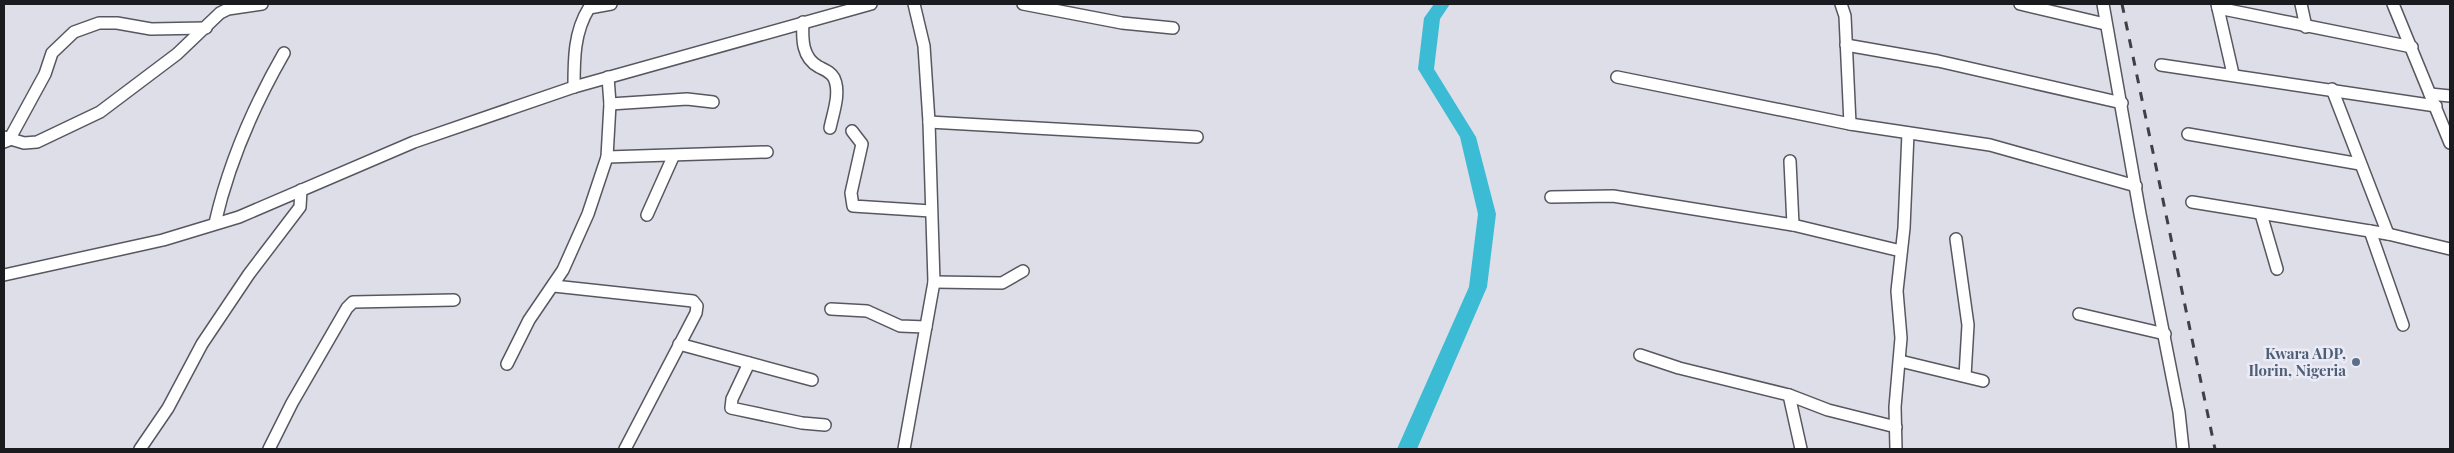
<svg xmlns="http://www.w3.org/2000/svg" width="2454" height="453" viewBox="0 0 2454 453" font-family="'Playfair Display',serif">
	<style>
		.lines { fill: none; stroke-linecap: round; stroke-linejoin: round }
		.river { fill: #3bbcd4; fill-rule: evenodd }
		.minor-casing { stroke: #575760; stroke-width: 14 }
		.minor { stroke: #fff; stroke-width: 11 }
		.rail { stroke: #3f4045; stroke-width: 3; stroke-dasharray: 9 9; stroke-linecap: butt }
		.service-dot { fill: #5c6f8a; stroke: #eaebf6; stroke-width: 2 }
		.labels { text-anchor: middle; dominant-baseline: central; stroke-width: 5; stroke-linejoin: round; paint-order: stroke }
		.service-label { font-size: 15px; font-weight: bold; fill: #4e5e75; stroke: #eaebf6; text-anchor: end }
	</style>
	<rect width="100%" height="100%" fill="#dddee8"/>
	<g class="lines">
		<path class="river" d="M 1434,4 L 1450,4 L 1440,19 L 1434,69 L 1476,137 L 1496,214 L 1487,287 L 1417,449 L 1397,449 L 1469,287 L 1478,214 L 1460,137 L 1418,69 L 1424,18 Z"/>
		<defs>
			<g id="minor">
				<path d="M 1023,4 L 1122,23 L 1173,28"/>
				<path d="M 1841,4 L 1845,16 L 1850,124"/>
				<path d="M 2020,4 L 2105,24"/>
				<path d="M 2103,4 L 2140,214 L 2179,412 L 2183,449"/>
				<path d="M 2217,4 L 2233,74"/>
				<path d="M 2301,4 L 2306,27"/>
				<path d="M 2393,4 L 2450,143"/>
				<path d="M 2218,8 L 2412,47"/>
				<path d="M 803,22 C 802,39 802,58 819,67 C 825,70 831,72 834,78 C 841,93 833,113 830,128"/>
				<path d="M 1846,45 L 1938,61 L 2122,103"/>
				<path d="M 2161,65 L 2436,106"/>
				<path d="M 1617,77 L 1850,124 L 1990,145 L 2136,186"/>
				<path d="M 574,87 C 574,59 574,32 589,8 L 611,4"/>
				<path d="M 2332,89 L 2388,234"/>
				<path d="M 2430,94 L 2450,96"/>
				<path d="M 610,104 L 687,99 L 713,102"/>
				<path d="M 929,122 L 1197,137"/>
				<path d="M 852,131 L 862,144 L 851,193 L 853,206 L 931,211"/>
				<path d="M 2188,134 L 2360,164"/>
				<path d="M 4,137 L 24,143 L 37,142 L 100,112 L 177,54 L 220,13 L 228,9 L 262,4"/>
				<path d="M 4,142 L 9,140 L 45,74 L 52,53 L 74,32 L 99,23 L 117,23 L 151,29 L 206,28"/>
				<path d="M 607,157 L 767,152"/>
				<path d="M 1790,161 L 1793,225"/>
				<path d="M 1551,197 L 1613,196 L 1793,225 L 1901,251"/>
				<path d="M 2192,202 L 2388,234 L 2450,249"/>
				<path d="M 2261,214 L 2277,269"/>
				<path d="M 647,215 L 673,157"/>
				<path d="M 215,223 C 229,162 253,107 284,53"/>
				<path d="M 2370,231 L 2403,325"/>
				<path d="M 1956,239 L 1968,325 L 1965,376"/>
				<path d="M 4,275 L 163,240 L 239,217 L 414,142 L 574,87 L 871,4"/>
				<path d="M 934,282 L 1002,283 L 1023,271"/>
				<path d="M 554,286 L 693,301 L 697,306 L 696,313 L 625,449"/>
				<path d="M 831,309 L 867,311 L 900,326 L 926,327"/>
				<path d="M 2079,314 L 2165,334"/>
				<path d="M 679,344 L 812,380"/>
				<path d="M 1640,355 L 1679,368 L 1789,395 L 1828,410 L 1896,427"/>
				<path d="M 1900,361 L 1983,381"/>
				<path d="M 749,363 L 732,399 L 731,408 L 802,423 L 825,425"/>
				<path d="M 507,364 L 529,320 L 563,270 L 588,214 L 607,157 L 610,104 L 608,77"/>
				<path d="M 1789,395 L 1801,449"/>
				<path d="M 140,449 L 168,408 L 202,344 L 249,274 L 300,207 L 301,190"/>
				<path d="M 269,449 L 292,403 L 347,308 L 353,302 L 454,300"/>
				<path d="M 904,449 L 934,282 L 929,122 L 924,46 L 914,4"/>
				<path d="M 1896,449 L 1895,407 L 1901,338 L 1897,291 L 1904,228 L 1908,133"/>
			</g>
		</defs>
		<use href="#minor" class="minor-casing"/>
		<use href="#minor" class="minor"/>
		<path class="rail" d="M 2122,4 L 2215,449"/>
	</g>
	<circle class="service-dot" cx="2356" cy="362" r="5"/>
	<g class="labels">
		<g class="service-label">
			<text x="2346" y="353">Kwara ADP,<tspan x="2346" dy="17">Ilorin, Nigeria</tspan></text>
		</g>
	</g>
	<rect width="2454" height="453" fill="none" stroke="#1a1b1e" stroke-width="10"/>
</svg>
